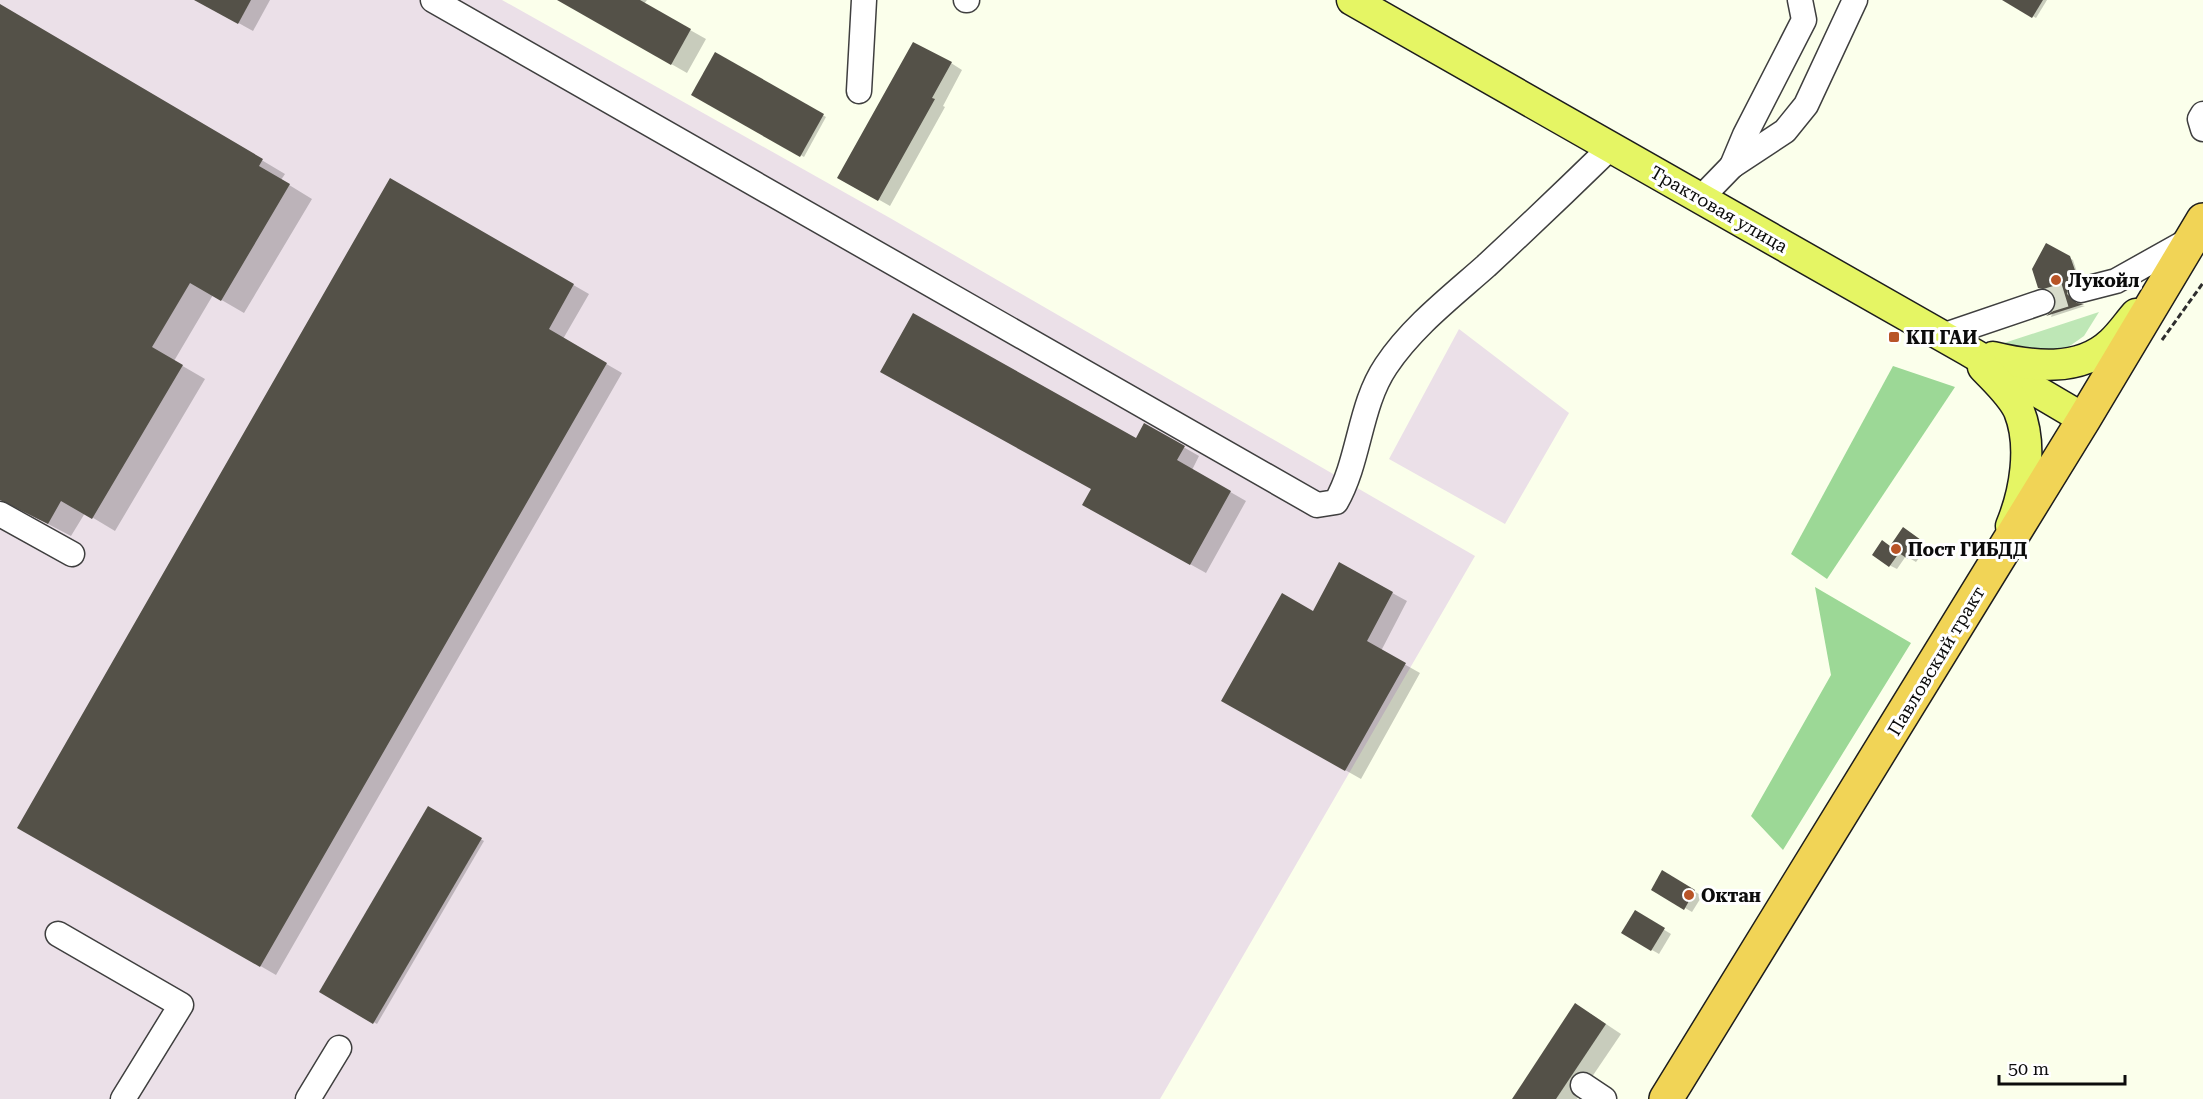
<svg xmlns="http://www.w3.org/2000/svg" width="2203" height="1099" viewBox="0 0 2203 1099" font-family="'Roboto Serif',serif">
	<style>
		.industrial { fill: #ebe0e8 }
		.green { fill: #bee7b6 }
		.forest { fill: #9cd896 }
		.shadow { fill: #0003 }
		.building { fill: #545148 }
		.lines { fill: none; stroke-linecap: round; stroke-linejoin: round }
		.minor-tunnel { stroke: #d7dbca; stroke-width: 24; stroke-dasharray: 24 12; stroke-linecap: butt }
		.minor-casing { stroke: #3f3f3f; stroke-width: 27 }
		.major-casing { stroke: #1d1d1d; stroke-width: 33 }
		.highway-casing { stroke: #1d1d1d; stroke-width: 36 }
		.path { stroke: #2e2e2e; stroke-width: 3; stroke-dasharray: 6 3; stroke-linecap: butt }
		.minor { stroke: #fff; stroke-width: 24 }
		.major { stroke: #e5f564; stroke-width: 30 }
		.highway { stroke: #f1d456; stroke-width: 33 }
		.poi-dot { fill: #b85427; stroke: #fff; stroke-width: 2 }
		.labels { text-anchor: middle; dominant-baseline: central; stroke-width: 6; stroke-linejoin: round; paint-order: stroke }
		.street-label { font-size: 18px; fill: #0c0c0c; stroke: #fff }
		.poi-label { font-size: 18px; font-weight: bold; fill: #0c0c0c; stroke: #fff; text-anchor: start }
	</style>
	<rect width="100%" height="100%" fill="#fbffeb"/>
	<g class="industrial">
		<path d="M 0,0 L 502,0 L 890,218 L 1475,556 L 1160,1099 L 0,1099 Z"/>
		<path d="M 1459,329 L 1569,413 L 1505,524 L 1389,459 Z"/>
	</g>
	<path class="green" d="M 2099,312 L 2084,336 L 2064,350 L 2040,357 L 2001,344 Z"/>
	<g class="forest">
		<path d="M 1893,366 L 1955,387 L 1827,579 L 1791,554 Z"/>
		<path d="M 1815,587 L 1911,643 L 1783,850 L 1751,816 L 1831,675 Z"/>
	</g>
	<g class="shadow">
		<path d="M 197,0 L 270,0 L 253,31 Z"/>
		<path d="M 559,0 L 647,0 L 644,4 L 706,39 L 687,73 Z"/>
		<path d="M 2005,0 L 2047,0 L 2036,18 Z"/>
		<path d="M 0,5 L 285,174 L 281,180 L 312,199 L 244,313 L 213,295 L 174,361 L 205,379 L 115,531 L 85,513 L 71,536 L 0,499 Z"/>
		<path d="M 716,54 L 826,117 L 804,157 L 693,94 Z"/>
		<path d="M 951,63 L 962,70 L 943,106 L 945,107 L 890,206 L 839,177 Z"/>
		<path d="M 391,180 L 589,294 L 563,339 L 622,373 L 276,975 L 19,827 Z"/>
		<path d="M 2047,245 L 2073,260 L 2079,278 L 2070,287 L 2070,297 L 2078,305 L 2085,306 L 2051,317 L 2057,298 L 2053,291 L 2039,287 Z"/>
		<path d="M 1145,425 L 1199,456 L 1192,470 L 1246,501 L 1206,573 L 1084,505 L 1137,440 Z"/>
		<path d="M 1911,533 L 1928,546 L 1916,562 L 1906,556 L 1897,569 L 1889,565 L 1891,547 Z"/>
		<path d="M 1339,564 L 1407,601 L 1381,651 L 1420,673 L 1361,779 L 1223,701 L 1314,613 Z"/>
		<path d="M 428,809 L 484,841 L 377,1024 L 321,992 Z"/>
		<path d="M 1663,872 L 1702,896 L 1692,912 L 1653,889 Z"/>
		<path d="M 1635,912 L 1671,934 L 1659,954 L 1623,933 Z"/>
		<path d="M 1591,1014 L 1621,1034 L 1577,1099 L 1513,1099 Z"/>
	</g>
	<g class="building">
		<path d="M 194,0 L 251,0 L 238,24 Z"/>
		<path d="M 557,0 L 640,0 L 691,29 L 671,65 Z"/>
		<path d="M 2002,0 L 2043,0 L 2032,18 Z"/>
		<path d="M 0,4 L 263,159 L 259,166 L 290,184 L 221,301 L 190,283 L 152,347 L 183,365 L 92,519 L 61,501 L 48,524 L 0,500 Z"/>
		<path d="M 913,42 L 952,62 L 932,98 L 935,99 L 878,201 L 837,178 Z"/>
		<path d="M 715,52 L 824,114 L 800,157 L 691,95 Z"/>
		<path d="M 390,178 L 574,284 L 549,329 L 607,363 L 260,967 L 17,828 Z"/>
		<path d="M 2046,243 L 2070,256 L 2077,276 L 2068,286 L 2067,294 L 2077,303 L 2084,304 L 2046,316 L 2053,311 L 2056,298 L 2051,291 L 2038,288 L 2032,269 Z"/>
		<path d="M 913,313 L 1136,438 L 1144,423 L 1185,446 L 1177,460 L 1231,491 L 1190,565 L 1082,505 L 1091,489 L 880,372 Z"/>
		<path d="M 1903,527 L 1921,540 L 1908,559 L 1899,553 L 1889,567 L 1872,555 L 1882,540 L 1890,546 Z"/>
		<path d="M 1339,562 L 1393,592 L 1367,641 L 1406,663 L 1345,771 L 1221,701 L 1282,593 L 1313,611 Z"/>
		<path d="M 428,806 L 482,838 L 373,1024 L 319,992 Z"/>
		<path d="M 1662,870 L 1695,890 L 1684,910 L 1651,890 Z"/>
		<path d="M 1635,910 L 1665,928 L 1651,951 L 1621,933 Z"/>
		<path d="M 1575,1003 L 1606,1024 L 1556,1099 L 1512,1099 Z"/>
	</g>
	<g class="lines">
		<path class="minor-tunnel" d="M 2042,302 L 2081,290"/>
		<defs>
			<g id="minor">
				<path d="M 433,0 L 1317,505 L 1336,502 C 1360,460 1359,406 1386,366 C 1412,327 1451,297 1486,266 C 1528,227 1570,187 1611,147"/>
				<path d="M 966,0 L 967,0"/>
				<path d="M 859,91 L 864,0"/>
				<path d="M 2203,114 L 2200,119 L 2203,129"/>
				<path d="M 1732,166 L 1745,135 L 1804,20 L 1800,0"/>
				<path d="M 1700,199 L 1732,166 L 1785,131 L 1806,105 L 1855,0"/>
				<path d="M 2081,290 L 2116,281 L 2191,239"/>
				<path d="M 1942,336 L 2042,302"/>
				<path d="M 0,514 L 72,554"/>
				<path d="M 58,934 L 181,1005 L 123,1099"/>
				<path d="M 1583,1085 L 1604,1099"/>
				<path d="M 308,1099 L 339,1048"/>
			</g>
			<g id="major">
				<path d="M 1352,0 L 1967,350 L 2084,419"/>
				<path d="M 1993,357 C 2031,366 2079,373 2111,343 C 2120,335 2128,323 2136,314"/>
				<path d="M 1983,367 C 1995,380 2012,395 2019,411 C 2033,446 2025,492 2011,526"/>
			</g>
			<path id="highway" d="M 1666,1099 L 2084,419 L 2203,220"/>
		</defs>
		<use href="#minor" class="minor-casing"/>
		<use href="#major" class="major-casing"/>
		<use href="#highway" class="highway-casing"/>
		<path class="path" d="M 2162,340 L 2203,283"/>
		<use href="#minor" class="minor"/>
		<use href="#major" class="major"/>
		<use href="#highway" class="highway"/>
	</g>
	<g class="poi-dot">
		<circle cx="2056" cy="280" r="6"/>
		<rect x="1888" y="331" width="12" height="12" rx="3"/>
		<circle cx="1896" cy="549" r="6"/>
		<circle cx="1689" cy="895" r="6"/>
	</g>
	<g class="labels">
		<g class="street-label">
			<text transform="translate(1719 209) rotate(30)">Трактовая улица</text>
			<text transform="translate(1936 661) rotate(-59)">Павловский тракт</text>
		</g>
		<g class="poi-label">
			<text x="2068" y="280">Лукойл</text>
			<text x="1906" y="337">КП ГАИ</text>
			<text x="1908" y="549">Пост ГИБДД</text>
			<text x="1701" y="895">Октан</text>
		</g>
	</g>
	<path d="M1999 1075v9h126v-9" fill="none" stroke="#0c0c0c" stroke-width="3"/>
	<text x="2008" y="1075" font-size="18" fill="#0c0c0c" stroke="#ffffff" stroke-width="4.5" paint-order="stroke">50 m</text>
</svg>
